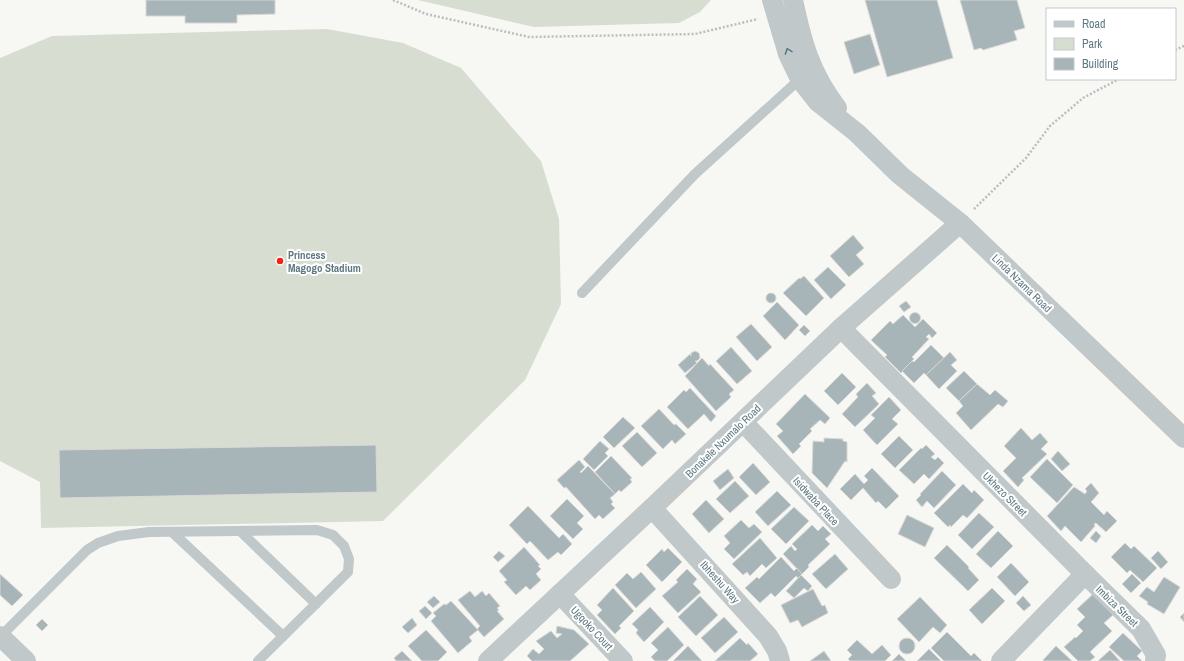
<svg xmlns="http://www.w3.org/2000/svg" width="1184" height="661" viewBox="0 0 1184 661" font-family="'Archivo Narrow',sans-serif">
	<style>
		.green { fill: #d8ddd2 }
		.building { fill: #a7b4b8; stroke: #d9d8d6 }
		.lines { fill: none; stroke-linecap: round; stroke-linejoin: round }
		.path { stroke: #b9bec0; stroke-width: 2.5; stroke-dasharray: 2 2; stroke-linecap: butt }
		.service { stroke: #c1c8ca; stroke-width: 10 }
		.minor { stroke: #c1c8ca; stroke-width: 20 }
		.oneway { stroke: #5f7982 }
		.poi-dot { fill: #f52115; stroke: #fff; stroke-width: 1.5 }
		.labels { text-anchor: middle; dominant-baseline: central; stroke-width: 4; stroke-linejoin: round; paint-order: stroke }
		.poi-label { font-size: 11px; font-weight: bold; fill: #5f7982; stroke: #fff; text-anchor: start }
		.street-label { font-size: 11px; fill: #5f7982; stroke: #fff }
	</style>
	<rect width="100%" height="100%" fill="#f7f7f3"/>
	<g class="green">
		<path d="M 418,0 L 711,0 L 700,12 L 679,23 L 534,27 Z"/>
		<path d="M 327,29 L 403,43 L 461,68 L 541,161 L 559,219 L 561,304 L 525,380 L 383,521 L 41,528 L 40,482 L 0,461 L 0,58 L 52,36 Z"/>
	</g>
	<g class="building">
		<path d="M 146,0 L 275,0 L 275,14 L 237,15 L 237,23 L 185,23 L 185,16 L 146,16 Z"/>
		<path d="M 865,0 L 937,0 L 953,58 L 887,77 Z"/>
		<path d="M 960,0 L 1017,0 L 1025,28 L 1014,31 L 1017,40 L 983,50 L 981,48 L 974,50 Z"/>
		<path d="M 870,34 L 880,65 L 854,74 L 844,42 Z"/>
		<path d="M 853,235 L 864,248 L 856,255 L 864,264 L 849,277 L 830,256 Z"/>
		<path d="M 828,267 L 846,285 L 831,299 L 814,280 Z"/>
		<path d="M 804,276 L 824,298 L 806,316 L 783,293 L 799,278 L 800,279 Z"/>
		<circle cx="771" cy="298" r="5"/>
		<path d="M 906,301 L 911,307 L 904,312 L 899,306 Z"/>
		<path d="M 777,302 L 799,325 L 785,340 L 763,316 Z"/>
		<circle cx="915" cy="318" r="5.5"/>
		<path d="M 903,315 L 915,327 L 923,319 L 937,333 L 932,338 L 929,334 L 926,337 L 929,339 L 912,357 L 914,359 L 901,373 L 885,357 L 887,355 L 871,340 L 890,321 L 893,324 Z"/>
		<path d="M 751,324 L 772,347 L 757,361 L 736,337 Z"/>
		<path d="M 804,325 L 810,331 L 805,336 L 799,330 Z"/>
		<path d="M 931,345 L 944,358 L 926,375 L 924,373 L 914,383 L 902,371 L 912,361 L 914,362 Z"/>
		<path d="M 731,347 L 752,371 L 737,384 L 716,361 Z"/>
		<path d="M 695,351 L 699,353 L 700,358 L 697,361 L 695,361 L 697,363 L 685,373 L 678,365 L 690,354 L 691,356 L 691,353 Z"/>
		<path d="M 950,352 L 957,360 L 951,365 L 957,371 L 939,389 L 926,375 Z"/>
		<path d="M 702,358 L 709,366 L 710,364 L 734,390 L 729,394 L 731,397 L 716,411 L 685,376 Z"/>
		<path d="M 964,371 L 977,384 L 959,401 L 946,388 Z"/>
		<path d="M 842,373 L 856,387 L 838,405 L 824,391 Z"/>
		<path d="M 867,383 L 876,393 L 872,396 L 879,404 L 855,427 L 842,414 L 858,397 L 856,394 Z"/>
		<path d="M 977,384 L 990,395 L 995,390 L 1008,401 L 1003,407 L 998,404 L 971,430 L 956,413 L 963,406 L 959,401 Z"/>
		<path d="M 690,388 L 716,416 L 711,422 L 704,414 L 688,429 L 667,407 L 684,390 L 686,392 Z"/>
		<path d="M 805,394 L 830,418 L 825,424 L 820,420 L 810,429 L 812,431 L 799,444 L 801,446 L 793,454 L 777,436 L 783,431 L 776,424 Z"/>
		<path d="M 889,397 L 901,410 L 892,419 L 898,424 L 877,445 L 863,430 L 875,418 L 871,415 Z"/>
		<path d="M 659,409 L 674,425 L 676,424 L 686,434 L 675,444 L 672,440 L 663,449 L 641,426 Z"/>
		<path d="M 623,417 L 635,428 L 614,448 L 603,437 Z"/>
		<path d="M 1021,428 L 1032,440 L 1040,433 L 1048,442 L 1041,449 L 1047,454 L 1022,478 L 1024,480 L 1018,487 L 1003,471 L 1016,458 L 1004,446 Z"/>
		<path d="M 637,432 L 657,453 L 642,467 L 622,446 Z"/>
		<path d="M 899,436 L 913,450 L 895,468 L 881,454 Z"/>
		<path d="M 824,438 L 843,439 L 843,441 L 847,442 L 847,462 L 845,461 L 827,488 L 812,473 L 813,441 L 824,442 Z"/>
		<path d="M 600,441 L 609,449 L 605,453 L 608,456 L 594,470 L 583,459 Z"/>
		<path d="M 376,445 L 377,492 L 60,498 L 59,450 Z"/>
		<path d="M 926,445 L 935,454 L 931,457 L 935,460 L 938,457 L 944,463 L 929,479 L 924,474 L 914,484 L 899,470 L 921,448 L 922,449 Z"/>
		<path d="M 1058,451 L 1070,464 L 1062,471 L 1051,459 Z"/>
		<path d="M 611,456 L 632,478 L 630,479 L 632,482 L 621,492 L 619,490 L 615,494 L 595,472 Z"/>
		<path d="M 1047,459 L 1073,485 L 1057,503 L 1030,477 Z"/>
		<path d="M 579,460 L 585,467 L 580,472 L 581,473 L 588,466 L 615,494 L 610,498 L 613,502 L 611,504 L 615,508 L 603,519 L 599,515 L 595,519 L 566,487 L 564,488 L 557,480 Z"/>
		<path d="M 753,463 L 770,482 L 756,495 L 739,477 Z"/>
		<path d="M 872,468 L 899,496 L 886,509 L 878,501 L 876,503 L 863,488 L 851,500 L 840,489 L 855,474 L 864,484 L 868,480 L 864,476 Z"/>
		<path d="M 728,469 L 734,478 L 720,490 L 713,481 Z"/>
		<path d="M 942,471 L 956,485 L 934,508 L 927,501 L 922,507 L 916,500 L 921,495 L 920,494 Z"/>
		<path d="M 735,481 L 749,496 L 730,513 L 716,499 Z"/>
		<path d="M 1091,483 L 1099,493 L 1091,502 L 1104,515 L 1107,511 L 1117,521 L 1106,532 L 1096,523 L 1094,524 L 1095,526 L 1081,542 L 1065,526 L 1061,531 L 1047,516 L 1074,487 L 1085,494 L 1087,491 L 1085,489 Z"/>
		<path d="M 963,484 L 972,493 L 974,490 L 984,500 L 967,518 L 963,515 L 951,527 L 950,525 L 948,527 L 934,513 Z"/>
		<path d="M 777,491 L 791,505 L 768,526 L 755,512 Z"/>
		<path d="M 567,499 L 584,516 L 577,523 L 583,529 L 573,539 L 550,516 Z"/>
		<path d="M 706,500 L 724,519 L 709,533 L 692,514 Z"/>
		<path d="M 528,506 L 559,538 L 563,534 L 572,544 L 561,555 L 558,552 L 548,560 L 530,541 L 527,544 L 509,525 Z"/>
		<path d="M 794,507 L 809,521 L 786,544 L 771,529 Z"/>
		<path d="M 979,513 L 994,527 L 972,549 L 958,535 Z"/>
		<path d="M 907,515 L 934,528 L 925,547 L 898,534 Z"/>
		<path d="M 741,520 L 749,528 L 754,524 L 762,532 L 734,559 L 724,549 L 730,543 L 724,536 Z"/>
		<path d="M 812,525 L 818,531 L 823,526 L 831,534 L 825,539 L 830,544 L 808,565 L 809,567 L 802,574 L 783,554 L 791,546 L 795,551 L 797,549 L 792,544 Z"/>
		<path d="M 998,531 L 1013,546 L 991,568 L 976,554 Z"/>
		<path d="M 1096,531 L 1101,536 L 1096,543 L 1090,538 Z"/>
		<path d="M 760,538 L 777,558 L 766,568 L 762,564 L 750,576 L 747,572 L 743,575 L 732,564 Z"/>
		<path d="M 1125,543 L 1131,549 L 1134,546 L 1157,568 L 1143,582 L 1130,570 L 1127,573 L 1111,557 Z"/>
		<path d="M 947,545 L 969,567 L 968,568 L 979,580 L 968,591 L 934,558 Z"/>
		<path d="M 524,547 L 540,565 L 538,566 L 541,569 L 536,574 L 541,580 L 530,590 L 526,586 L 516,595 L 504,582 L 507,580 L 499,571 Z"/>
		<path d="M 668,548 L 682,562 L 662,582 L 646,565 L 662,549 L 664,552 Z"/>
		<path d="M 499,551 L 505,556 L 498,562 L 493,557 Z"/>
		<path d="M 1158,551 L 1168,562 L 1161,569 L 1151,558 Z"/>
		<path d="M 835,554 L 848,569 L 826,589 L 812,574 Z"/>
		<path d="M 781,557 L 794,571 L 797,568 L 802,574 L 798,578 L 796,576 L 775,597 L 771,593 L 760,603 L 745,588 L 757,577 L 759,579 Z"/>
		<path d="M 1011,563 L 1029,582 L 1015,596 L 997,577 Z"/>
		<path d="M 687,569 L 697,579 L 693,584 L 701,592 L 678,613 L 662,596 L 678,582 L 676,580 Z"/>
		<path d="M 641,572 L 656,589 L 636,608 L 615,585 L 627,573 L 633,579 Z"/>
		<path d="M 0,574 L 23,595 L 12,606 L 0,595 Z"/>
		<path d="M 1132,574 L 1141,583 L 1131,593 L 1122,584 Z"/>
		<path d="M 801,575 L 812,586 L 808,591 L 804,588 L 794,598 L 786,591 Z"/>
		<path d="M 1164,577 L 1180,587 L 1164,614 L 1147,604 L 1148,602 L 1139,596 L 1147,587 L 1154,592 Z"/>
		<path d="M 613,588 L 634,611 L 619,626 L 621,628 L 615,634 L 597,615 L 602,610 L 597,605 Z"/>
		<path d="M 992,588 L 1005,601 L 982,624 L 969,610 Z"/>
		<path d="M 813,589 L 822,606 L 825,605 L 828,613 L 802,627 L 798,620 L 790,623 L 781,605 Z"/>
		<path d="M 470,591 L 475,597 L 482,591 L 486,596 L 489,593 L 500,606 L 497,608 L 499,610 L 497,611 L 504,619 L 484,637 L 477,629 L 480,626 L 458,600 Z"/>
		<path d="M 1093,594 L 1113,615 L 1104,623 L 1112,631 L 1090,652 L 1095,657 L 1090,661 L 1078,661 L 1064,647 L 1075,637 L 1076,638 L 1083,631 L 1077,625 L 1085,617 L 1077,609 Z"/>
		<path d="M 434,596 L 440,602 L 433,608 L 427,602 Z"/>
		<path d="M 700,596 L 718,615 L 696,636 L 678,617 Z"/>
		<path d="M 1023,596 L 1031,605 L 1024,611 L 1016,603 Z"/>
		<path d="M 920,597 L 947,625 L 940,633 L 933,627 L 919,642 L 897,619 Z"/>
		<path d="M 451,601 L 478,630 L 469,637 L 472,641 L 458,653 L 431,621 L 436,616 L 433,613 L 444,604 L 446,605 Z"/>
		<path d="M 425,606 L 432,613 L 426,619 L 419,611 Z"/>
		<path d="M 650,607 L 664,622 L 644,642 L 636,633 L 638,630 L 632,624 Z"/>
		<path d="M 1184,613 L 1184,622 L 1180,617 Z"/>
		<path d="M 724,617 L 738,632 L 715,653 L 701,638 Z"/>
		<path d="M 412,618 L 417,625 L 408,633 L 402,627 Z"/>
		<path d="M 42,619 L 48,625 L 42,631 L 36,625 Z"/>
		<path d="M 557,626 L 574,630 L 589,644 L 570,661 L 532,661 L 527,656 L 533,649 L 539,654 L 544,649 L 536,641 L 551,631 L 557,638 L 562,634 L 556,633 Z"/>
		<path d="M 668,627 L 684,645 L 667,661 L 655,661 L 651,657 L 658,650 L 651,643 Z"/>
		<path d="M 426,630 L 447,652 L 438,661 L 422,661 L 408,646 Z"/>
		<path d="M 947,632 L 971,656 L 974,653 L 982,661 L 944,661 L 931,648 Z"/>
		<path d="M 1123,633 L 1142,651 L 1137,656 L 1142,661 L 1124,661 L 1109,647 Z"/>
		<circle cx="907" cy="646" r="8"/>
		<path d="M 740,638 L 747,645 L 748,643 L 758,654 L 750,661 L 715,661 Z"/>
		<path d="M 857,640 L 872,654 L 882,645 L 891,655 L 885,661 L 850,661 L 848,659 L 852,655 L 847,650 Z"/>
		<path d="M 688,646 L 702,661 L 673,661 Z"/>
		<path d="M 1056,646 L 1072,661 L 1044,661 L 1043,660 Z"/>
		<path d="M 929,649 L 941,661 L 917,661 Z"/>
		<path d="M 1110,650 L 1120,661 L 1098,661 Z"/>
		<path d="M 402,651 L 412,661 L 396,661 L 394,658 Z"/>
		<path d="M 824,651 L 831,661 L 810,661 Z"/>
		<path d="M 899,654 L 906,661 L 892,661 Z"/>
	</g>
	<g class="lines">
		<g class="path">
			<path d="M 393,0 L 426,14 L 529,37 L 695,34 L 758,19"/>
			<path d="M 1175,50 L 1184,46"/>
			<path d="M 974,209 L 1026,158 L 1050,126 L 1083,98 L 1119,79"/>
		</g>
		<g class="service">
			<path d="M 582,293 L 695,174 L 800,79"/>
			<path d="M 240,531 L 316,604"/>
			<path d="M 172,532 L 283,636"/>
			<path d="M 0,637 L 87,550 L 98,543 L 118,536 L 149,532 L 317,530 L 333,535 L 344,546 L 349,559 L 348,572 L 258,661"/>
		</g>
		<g class="minor">
			<path d="M 772,0 L 788,54 L 800,79 L 818,102 L 857,133 L 900,175 L 960,223 L 1184,438"/>
			<path d="M 793,0 C 802,42 810,73 837,108"/>
			<path d="M 841,328 L 1085,574 L 1141,629 L 1156,655 L 1155,661"/>
			<path d="M 743,422 L 891,579"/>
			<path d="M 652,508 L 768,636 L 777,651 L 780,661"/>
			<path d="M 560,594 L 623,661"/>
			<path d="M 0,636 L 26,661"/>
			<path d="M 488,661 L 652,508 L 841,328 L 960,223"/>
			<path d="M 1001,661 L 1085,574"/>
		</g>
	</g>
	<defs><path id="oneway-chevron" d="M-2-3.5L2.5 0L-2 3.5" fill="none" stroke-width="1.6" stroke-linecap="round" stroke-linejoin="round"/></defs>
	<use class="oneway" href="#oneway-chevron" transform="translate(788 51) rotate(-110)"/>
	<circle class="poi-dot" cx="280" cy="261" r="4"/>
	<g class="labels">
		<g class="poi-label">
			<text x="288" y="255">Princess<tspan x="288" dy="13">Magogo Stadium</tspan></text>
		</g>
		<g class="street-label">
			<text transform="translate(1022 283) rotate(44)">Linda Nzama Road</text>
			<text transform="translate(723 441) rotate(-44)">Bonakele Nxumalo Road</text>
			<text transform="translate(1005 494) rotate(45)">Ukhezo Street</text>
			<text transform="translate(816 501) rotate(47)">Isidwaba Place</text>
			<text transform="translate(720 582) rotate(48)">Ibheshu Way</text>
			<text transform="translate(1117 606) rotate(44)">Imbiza Street</text>
			<text transform="translate(592 628) rotate(47)">Ugqoko Court</text>
		</g>
	</g>
	<rect x="1046" y="8" width="130" height="72" fill="#ffffff" stroke="#bfc9cd"/>
	<rect x="1054" y="21" width="20" height="6" fill="#c1c8ca" stroke="#bfc9cd"/>
	<text x="1082" y="28" font-size="12" fill="#5f7982">Road</text>
	<rect x="1054" y="38" width="20" height="12" fill="#d8ddd2" stroke="#bfc9cd"/>
	<text x="1082" y="48" font-size="12" fill="#5f7982">Park</text>
	<rect x="1054" y="58" width="20" height="12" fill="#a7b4b8" stroke="#bfc9cd"/>
	<text x="1082" y="68" font-size="12" fill="#5f7982">Building</text>
</svg>
